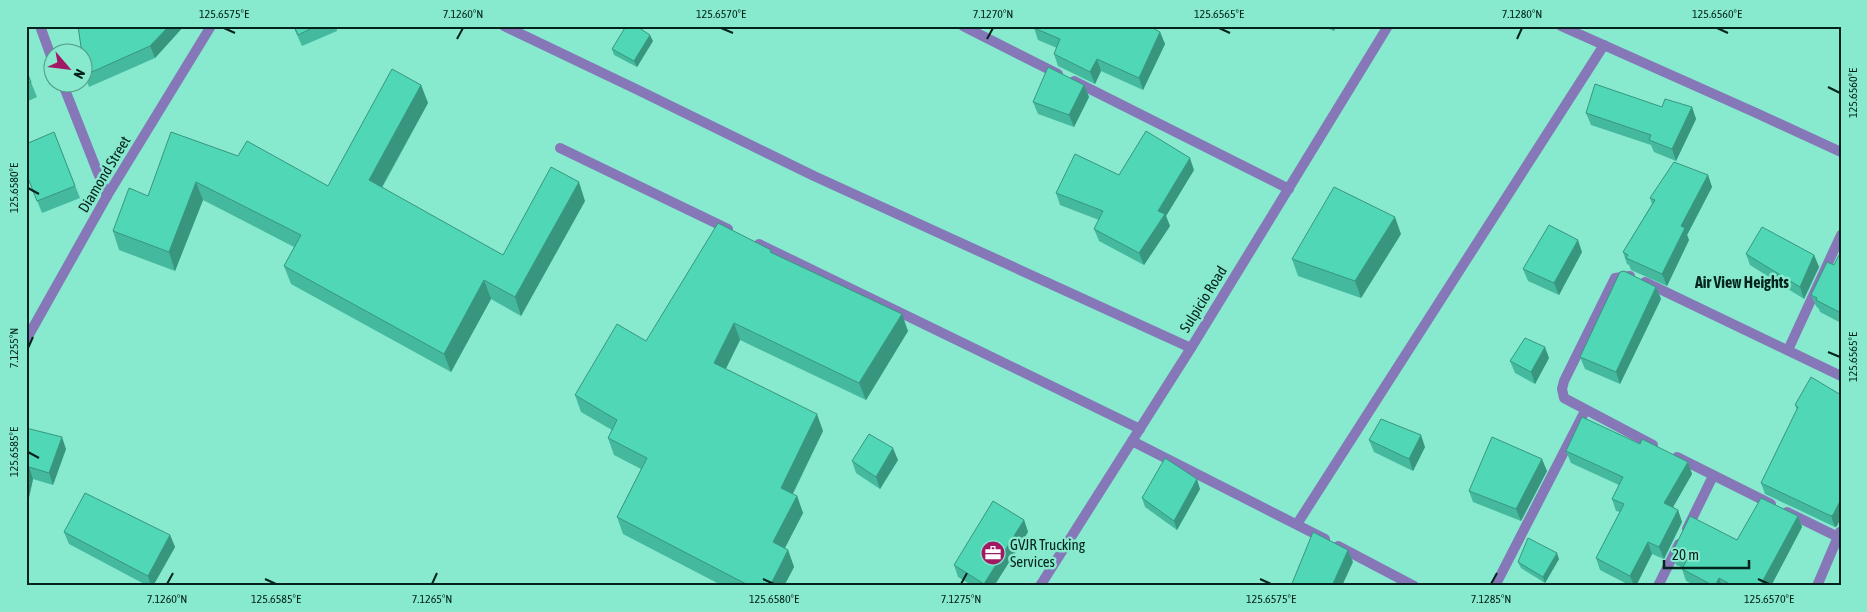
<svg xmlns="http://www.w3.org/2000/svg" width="1867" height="612" viewBox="0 0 1867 612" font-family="'Asap Condensed',sans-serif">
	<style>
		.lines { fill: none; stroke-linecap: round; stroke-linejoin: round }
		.street { stroke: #8577b8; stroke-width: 10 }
		.wall { fill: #45b99d }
		.shaded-wall { fill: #38967f }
		.building { fill: #50d7b6; stroke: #38967f }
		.ticks { fill: none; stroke: #03231c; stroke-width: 2 }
		.labels { text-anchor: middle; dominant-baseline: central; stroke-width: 5; stroke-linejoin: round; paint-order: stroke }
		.street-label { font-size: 15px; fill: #03231c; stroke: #87e9cd }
		.poi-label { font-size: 15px; fill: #03231c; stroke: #87e9cd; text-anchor: start }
		.neighbourhood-label { font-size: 16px; font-weight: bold; fill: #03231c; stroke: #87e9cd }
		.neatline { fill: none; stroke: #03231c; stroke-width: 2 }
		.ticks-label { font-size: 12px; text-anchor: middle; fill: #03231c }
	</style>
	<rect width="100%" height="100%" fill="#87e9cd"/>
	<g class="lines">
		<g class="street">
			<path d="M 40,26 L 52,59"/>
			<path d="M 504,26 L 638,90 L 814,176 L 1191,348"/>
			<path d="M 963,26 L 1058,74"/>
			<path d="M 1561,26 L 1754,112 L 1841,152"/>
			<path d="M 1074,81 L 1289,189"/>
			<path d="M 62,82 L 107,196"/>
			<path d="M 560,148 L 728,229"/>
			<path d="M 759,244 L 1140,429"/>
			<path d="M 1630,276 L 1615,278 L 1564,381 L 1562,389 L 1564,398 L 1653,445"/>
			<path d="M 1645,282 L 1841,376"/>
			<path d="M 26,340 L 107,196 L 211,26"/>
			<path d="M 1788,350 L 1841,235"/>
			<path d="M 1132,441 L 1325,539"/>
			<path d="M 1677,457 L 1771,504"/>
			<path d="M 1787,512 L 1838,537"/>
			<path d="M 1297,524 L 1604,45"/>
			<path d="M 1687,529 L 1713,476"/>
			<path d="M 1338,546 L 1414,586"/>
			<path d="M 1040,586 L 1191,348 L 1388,26"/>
			<path d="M 1495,586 L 1585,411"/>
			<path d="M 1658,586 L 1679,544"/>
			<path d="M 1817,586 L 1840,532"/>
		</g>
	</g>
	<g class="wall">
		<path d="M 78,26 L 184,26 L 155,58 L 89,87 L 85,75 Z"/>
		<path d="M 293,26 L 336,26 L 337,31 L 302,46 Z"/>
		<path d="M 600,26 L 607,26 L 600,29 Z"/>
		<path d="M 1322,26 L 1336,26 L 1334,31 Z"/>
		<path d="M 1034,28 L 1160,32 L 1165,44 L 1143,90 L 1101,71 L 1095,84 L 1058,66 L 1054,54 L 1057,48 L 1038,40 Z"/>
		<path d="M 653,41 L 637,67 L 614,55 L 612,49 Z"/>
		<path d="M 26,70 L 37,97 L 26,102 Z"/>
		<path d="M 421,85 L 428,103 L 382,188 L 503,255 L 585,201 L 521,316 L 491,299 L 451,372 L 291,284 L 284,266 L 294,247 L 203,200 L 175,271 L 119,250 L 113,231 L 148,196 L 238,156 L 328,186 Z"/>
		<path d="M 1084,85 L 1089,97 L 1074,127 L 1038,114 L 1033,102 Z"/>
		<path d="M 1662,107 L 1692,107 L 1696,119 L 1676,161 L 1654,152 L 1651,145 L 1591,125 L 1586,113 Z"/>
		<path d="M 54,132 L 80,198 L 42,213 L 26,173 Z"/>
		<path d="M 1194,170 L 1166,216 L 1170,226 L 1144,265 L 1099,241 L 1094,229 L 1099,220 L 1060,205 L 1056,193 L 1119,175 Z"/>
		<path d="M 1708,175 L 1712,187 L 1687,235 L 1689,240 L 1667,286 L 1631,270 L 1629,265 L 1627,264 L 1623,252 L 1652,204 L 1650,198 Z"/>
		<path d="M 1401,234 L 1361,298 L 1298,276 L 1292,259 Z"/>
		<path d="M 771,250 L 772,253 L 908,331 L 866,400 L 740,340 L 726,369 L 823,431 L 793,494 L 797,496 L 803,513 L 785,548 L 788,550 L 794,567 L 784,586 L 723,586 L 623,534 L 617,517 L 641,469 L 614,455 L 608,438 L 612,430 L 581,412 L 575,395 Z"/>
		<path d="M 1582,252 L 1559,295 L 1528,281 L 1523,269 Z"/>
		<path d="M 1746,254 L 1814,255 L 1819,267 L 1804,299 L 1750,265 Z"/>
		<path d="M 1841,256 L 1841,323 L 1820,312 L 1819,309 L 1816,306 L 1811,295 Z"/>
		<path d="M 1656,287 L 1661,299 L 1620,384 L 1585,369 L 1580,357 Z"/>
		<path d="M 1549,358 L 1535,384 L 1515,373 L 1510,361 Z"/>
		<path d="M 1841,395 L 1837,526 L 1835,527 L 1765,494 L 1761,483 L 1797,410 L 1795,405 Z"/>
		<path d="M 26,428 L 66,449 L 53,485 L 33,479 L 26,511 Z"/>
		<path d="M 1369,440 L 1425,447 L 1413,471 L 1374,452 Z"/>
		<path d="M 1640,444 L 1688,462 L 1692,474 L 1673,507 L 1678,510 L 1682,522 L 1664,559 L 1652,554 L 1636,586 L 1631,586 L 1600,570 L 1596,558 L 1620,512 L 1616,511 L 1612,499 L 1619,485 L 1571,463 L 1566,451 Z"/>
		<path d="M 898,460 L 880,489 L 856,473 L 852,461 Z"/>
		<path d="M 1547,471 L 1521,521 L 1473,502 L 1469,491 Z"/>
		<path d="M 1200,489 L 1177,530 L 1145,507 L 1142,498 Z"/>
		<path d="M 1798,516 L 1802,527 L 1771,586 L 1696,586 L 1686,581 L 1682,569 L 1682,567 L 1676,565 L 1672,553 L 1737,540 Z"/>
		<path d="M 1024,520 L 1028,532 L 994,586 L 973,586 L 958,577 L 954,565 Z"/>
		<path d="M 64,532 L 170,535 L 175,547 L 153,586 L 148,586 L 69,544 Z"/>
		<path d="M 1559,559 L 1545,583 L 1521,568 L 1518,562 Z"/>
	</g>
	<g class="shaded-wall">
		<path d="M 169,26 L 184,26 L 155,58 L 150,46 Z"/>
		<path d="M 1332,26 L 1336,26 L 1334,31 Z"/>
		<path d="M 1160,32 L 1165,44 L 1143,90 L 1139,78 Z"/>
		<path d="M 650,35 L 653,41 L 637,67 L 634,61 Z"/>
		<path d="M 1097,59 L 1101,71 L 1095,84 L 1090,72 Z"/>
		<path d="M 421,85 L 428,103 L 375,199 L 369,180 Z"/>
		<path d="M 1084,85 L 1089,97 L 1074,127 L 1069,115 Z"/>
		<path d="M 1692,107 L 1696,119 L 1676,161 L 1672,149 Z"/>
		<path d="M 1190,158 L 1194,170 L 1166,216 L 1170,226 L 1144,265 L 1139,253 L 1158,211 Z"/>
		<path d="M 1708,175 L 1712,187 L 1687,235 L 1689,240 L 1667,286 L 1662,274 L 1681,226 Z"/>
		<path d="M 196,182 L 203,200 L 175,271 L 169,252 Z"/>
		<path d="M 579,182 L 585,201 L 521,316 L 515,297 Z"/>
		<path d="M 1395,217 L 1401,234 L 1361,298 L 1355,281 Z"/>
		<path d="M 1578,240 L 1582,252 L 1559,295 L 1554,283 Z"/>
		<path d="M 1814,255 L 1819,267 L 1804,299 L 1800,287 Z"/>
		<path d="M 484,280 L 491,299 L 451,372 L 444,354 Z"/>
		<path d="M 1656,287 L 1661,299 L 1620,384 L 1616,372 Z"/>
		<path d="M 902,314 L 908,331 L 866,400 L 859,383 Z"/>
		<path d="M 734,323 L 740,340 L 720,380 L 714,363 Z"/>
		<path d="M 1545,347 L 1549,358 L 1535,384 L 1531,372 Z"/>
		<path d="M 817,414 L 823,431 L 787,505 L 781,488 Z"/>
		<path d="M 1421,435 L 1425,447 L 1413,471 L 1409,459 Z"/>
		<path d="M 62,437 L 66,449 L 53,485 L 49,473 Z"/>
		<path d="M 893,448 L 898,460 L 880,489 L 876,477 Z"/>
		<path d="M 1542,459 L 1547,471 L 1521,521 L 1516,509 Z"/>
		<path d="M 1688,462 L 1692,474 L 1669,514 L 1664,503 Z"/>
		<path d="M 29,467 L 33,479 L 26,511 L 26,480 Z"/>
		<path d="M 1197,479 L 1200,489 L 1177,530 L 1174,521 Z"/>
		<path d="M 797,496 L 803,513 L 779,559 L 773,542 Z"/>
		<path d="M 1841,499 L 1841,518 L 1837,526 L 1835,527 L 1831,516 Z"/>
		<path d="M 1678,510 L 1682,522 L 1664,559 L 1659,547 Z"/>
		<path d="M 1798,516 L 1802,527 L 1771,586 L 1760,586 Z"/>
		<path d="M 1024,520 L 1028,532 L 994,586 L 985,586 L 984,584 Z"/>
		<path d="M 170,535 L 175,547 L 153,586 L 151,586 L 148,576 Z"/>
		<path d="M 1648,542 L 1652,554 L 1636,586 L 1634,586 L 1630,576 Z"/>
		<path d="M 788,550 L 794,567 L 784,586 L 770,586 Z"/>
		<path d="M 1348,550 L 1353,562 L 1342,586 L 1332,586 Z"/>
		<path d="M 1557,553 L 1559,559 L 1545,583 L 1543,577 Z"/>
		<path d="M 1719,578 L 1722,586 L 1715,586 Z"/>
	</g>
	<g class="building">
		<path d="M 78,26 L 169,26 L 150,46 L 85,75 Z"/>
		<path d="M 294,26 L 316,26 L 298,35 Z"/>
		<path d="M 626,26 L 636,26 L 650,35 L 634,61 L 612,49 Z"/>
		<path d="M 1035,26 L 1149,26 L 1160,32 L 1139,78 L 1097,59 L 1090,72 L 1054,54 L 1060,39 L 1034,28 Z"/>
		<path d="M 1048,67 L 1084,85 L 1069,115 L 1033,102 Z"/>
		<path d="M 392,69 L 421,85 L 369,180 L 503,255 L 551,167 L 579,182 L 515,297 L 484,280 L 444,354 L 284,266 L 301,235 L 196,182 L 169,252 L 113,231 L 129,188 L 148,196 L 171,132 L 238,156 L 247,141 L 328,186 Z"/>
		<path d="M 26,70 L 31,82 L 26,84 Z"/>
		<path d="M 1595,84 L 1662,107 L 1665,99 L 1692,107 L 1672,149 L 1649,140 L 1651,135 L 1586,113 Z"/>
		<path d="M 1146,131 L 1190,158 L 1158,211 L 1165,214 L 1139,253 L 1094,229 L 1103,211 L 1056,193 L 1075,154 L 1119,175 Z"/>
		<path d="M 54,132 L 75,186 L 37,201 L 26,173 L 26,144 Z"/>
		<path d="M 1674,162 L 1708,175 L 1681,226 L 1685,228 L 1662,274 L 1626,258 L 1628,255 L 1623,252 L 1655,200 L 1650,198 Z"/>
		<path d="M 1334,187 L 1395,217 L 1355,281 L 1292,259 Z"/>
		<path d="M 718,223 L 771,250 L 770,252 L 902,314 L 859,383 L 734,323 L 714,363 L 817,414 L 781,488 L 797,496 L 773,542 L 788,550 L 770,586 L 750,586 L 617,517 L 647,458 L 608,438 L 617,420 L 575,395 L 617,324 L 646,341 Z"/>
		<path d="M 1549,225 L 1578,240 L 1554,283 L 1523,269 Z"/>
		<path d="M 1762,227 L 1814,255 L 1800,287 L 1746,254 Z"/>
		<path d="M 1839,255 L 1841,256 L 1841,313 L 1816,300 L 1817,298 L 1811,295 L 1827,262 L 1834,265 Z"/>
		<path d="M 1624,271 L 1656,287 L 1616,372 L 1580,357 L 1620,272 Z"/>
		<path d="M 1525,338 L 1545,347 L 1531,372 L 1510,361 Z"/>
		<path d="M 1811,377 L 1841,395 L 1841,499 L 1833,515 L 1831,516 L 1761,483 L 1798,407 L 1795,405 Z"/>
		<path d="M 1582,417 L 1640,444 L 1642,439 L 1688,462 L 1664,503 L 1678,510 L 1659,547 L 1648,542 L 1630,576 L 1596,558 L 1624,504 L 1612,499 L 1623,477 L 1566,451 Z"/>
		<path d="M 1381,419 L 1421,435 L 1409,459 L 1369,440 Z"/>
		<path d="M 26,428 L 62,437 L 49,473 L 29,467 L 26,480 Z"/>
		<path d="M 869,434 L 893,448 L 876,477 L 852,461 Z"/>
		<path d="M 1492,437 L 1542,459 L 1516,509 L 1469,491 Z"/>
		<path d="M 1165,458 L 1197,479 L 1174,521 L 1142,498 Z"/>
		<path d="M 85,493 L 170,535 L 148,576 L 64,532 Z"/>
		<path d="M 1761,498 L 1798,516 L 1760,586 L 1733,586 L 1719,578 L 1715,586 L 1714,586 L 1682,569 L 1687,559 L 1672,553 L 1690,516 L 1737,540 Z"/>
		<path d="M 993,501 L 1024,520 L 984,584 L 954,565 Z"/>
		<path d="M 1313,532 L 1348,550 L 1332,586 L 1291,586 Z"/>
		<path d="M 1528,538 L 1557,553 L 1543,577 L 1518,562 Z"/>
	</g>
	<path class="ticks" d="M 224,28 L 235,33M 721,28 L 733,33M 1219,28 L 1230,33M 1717,28 L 1728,33M 457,39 L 463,28M 987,39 L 993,28M 1517,39 L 1522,28M 1828,87 L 1840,93M 28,188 L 39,194M 28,348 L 33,337M 1828,352 L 1840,357M 28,452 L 39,458M 265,579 L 276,584M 763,579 L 774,584M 1260,579 L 1271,584M 1758,579 L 1769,584M 167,584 L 173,573M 432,584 L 437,573M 961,584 L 967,573M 1491,584 L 1497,573"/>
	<defs>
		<symbol id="office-disc" viewBox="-11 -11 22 22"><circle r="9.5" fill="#a11864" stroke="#87e9cd"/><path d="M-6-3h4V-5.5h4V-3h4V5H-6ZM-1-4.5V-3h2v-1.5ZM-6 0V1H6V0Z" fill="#fff"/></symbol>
	</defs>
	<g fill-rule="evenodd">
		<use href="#office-disc" x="979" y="539" width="28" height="28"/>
	</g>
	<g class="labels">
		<g class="street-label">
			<text transform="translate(104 174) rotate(-59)">Diamond Street</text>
			<text transform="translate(1203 299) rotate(-58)">Sulpicio Road</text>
		</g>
		<g class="poi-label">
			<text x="1010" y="544">GVJR Trucking<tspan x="1010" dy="17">Services</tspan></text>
		</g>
		<g class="neighbourhood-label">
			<text x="1742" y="282">Air View Heights</text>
		</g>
	</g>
	<rect width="1867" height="612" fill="none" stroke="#87e9cd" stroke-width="55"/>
	<g transform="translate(68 68) rotate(118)"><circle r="24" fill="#87e9cd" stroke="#529a86"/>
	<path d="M0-4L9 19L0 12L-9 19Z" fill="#a11864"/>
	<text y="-8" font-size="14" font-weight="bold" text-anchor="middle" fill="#03231c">N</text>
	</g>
	<path d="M1664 560v8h85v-8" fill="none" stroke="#03231c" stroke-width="2.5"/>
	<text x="1672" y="560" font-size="15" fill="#03231c" stroke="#87e9cd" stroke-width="4" paint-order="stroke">20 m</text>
	<rect x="28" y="28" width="1812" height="556" class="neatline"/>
	<g class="ticks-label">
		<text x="224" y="18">125.6575°E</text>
		<text x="463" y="18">7.1260°N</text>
		<text x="721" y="18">125.6570°E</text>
		<text x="993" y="18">7.1270°N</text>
		<text x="1219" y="18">125.6565°E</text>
		<text x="1522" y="18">7.1280°N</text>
		<text x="1717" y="18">125.6560°E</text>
		<text transform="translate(1853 93) rotate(-90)" y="4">125.6560°E</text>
		<text transform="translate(14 188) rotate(-90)" y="4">125.6580°E</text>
		<text transform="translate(14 348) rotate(-90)" y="4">7.1255°N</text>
		<text transform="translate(1853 357) rotate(-90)" y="4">125.6565°E</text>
		<text transform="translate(14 452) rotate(-90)" y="4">125.6585°E</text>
		<text x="167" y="603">7.1260°N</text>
		<text x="276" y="603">125.6585°E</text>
		<text x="432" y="603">7.1265°N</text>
		<text x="774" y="603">125.6580°E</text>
		<text x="961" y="603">7.1275°N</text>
		<text x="1271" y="603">125.6575°E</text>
		<text x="1491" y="603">7.1285°N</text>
		<text x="1769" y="603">125.6570°E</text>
	</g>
</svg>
